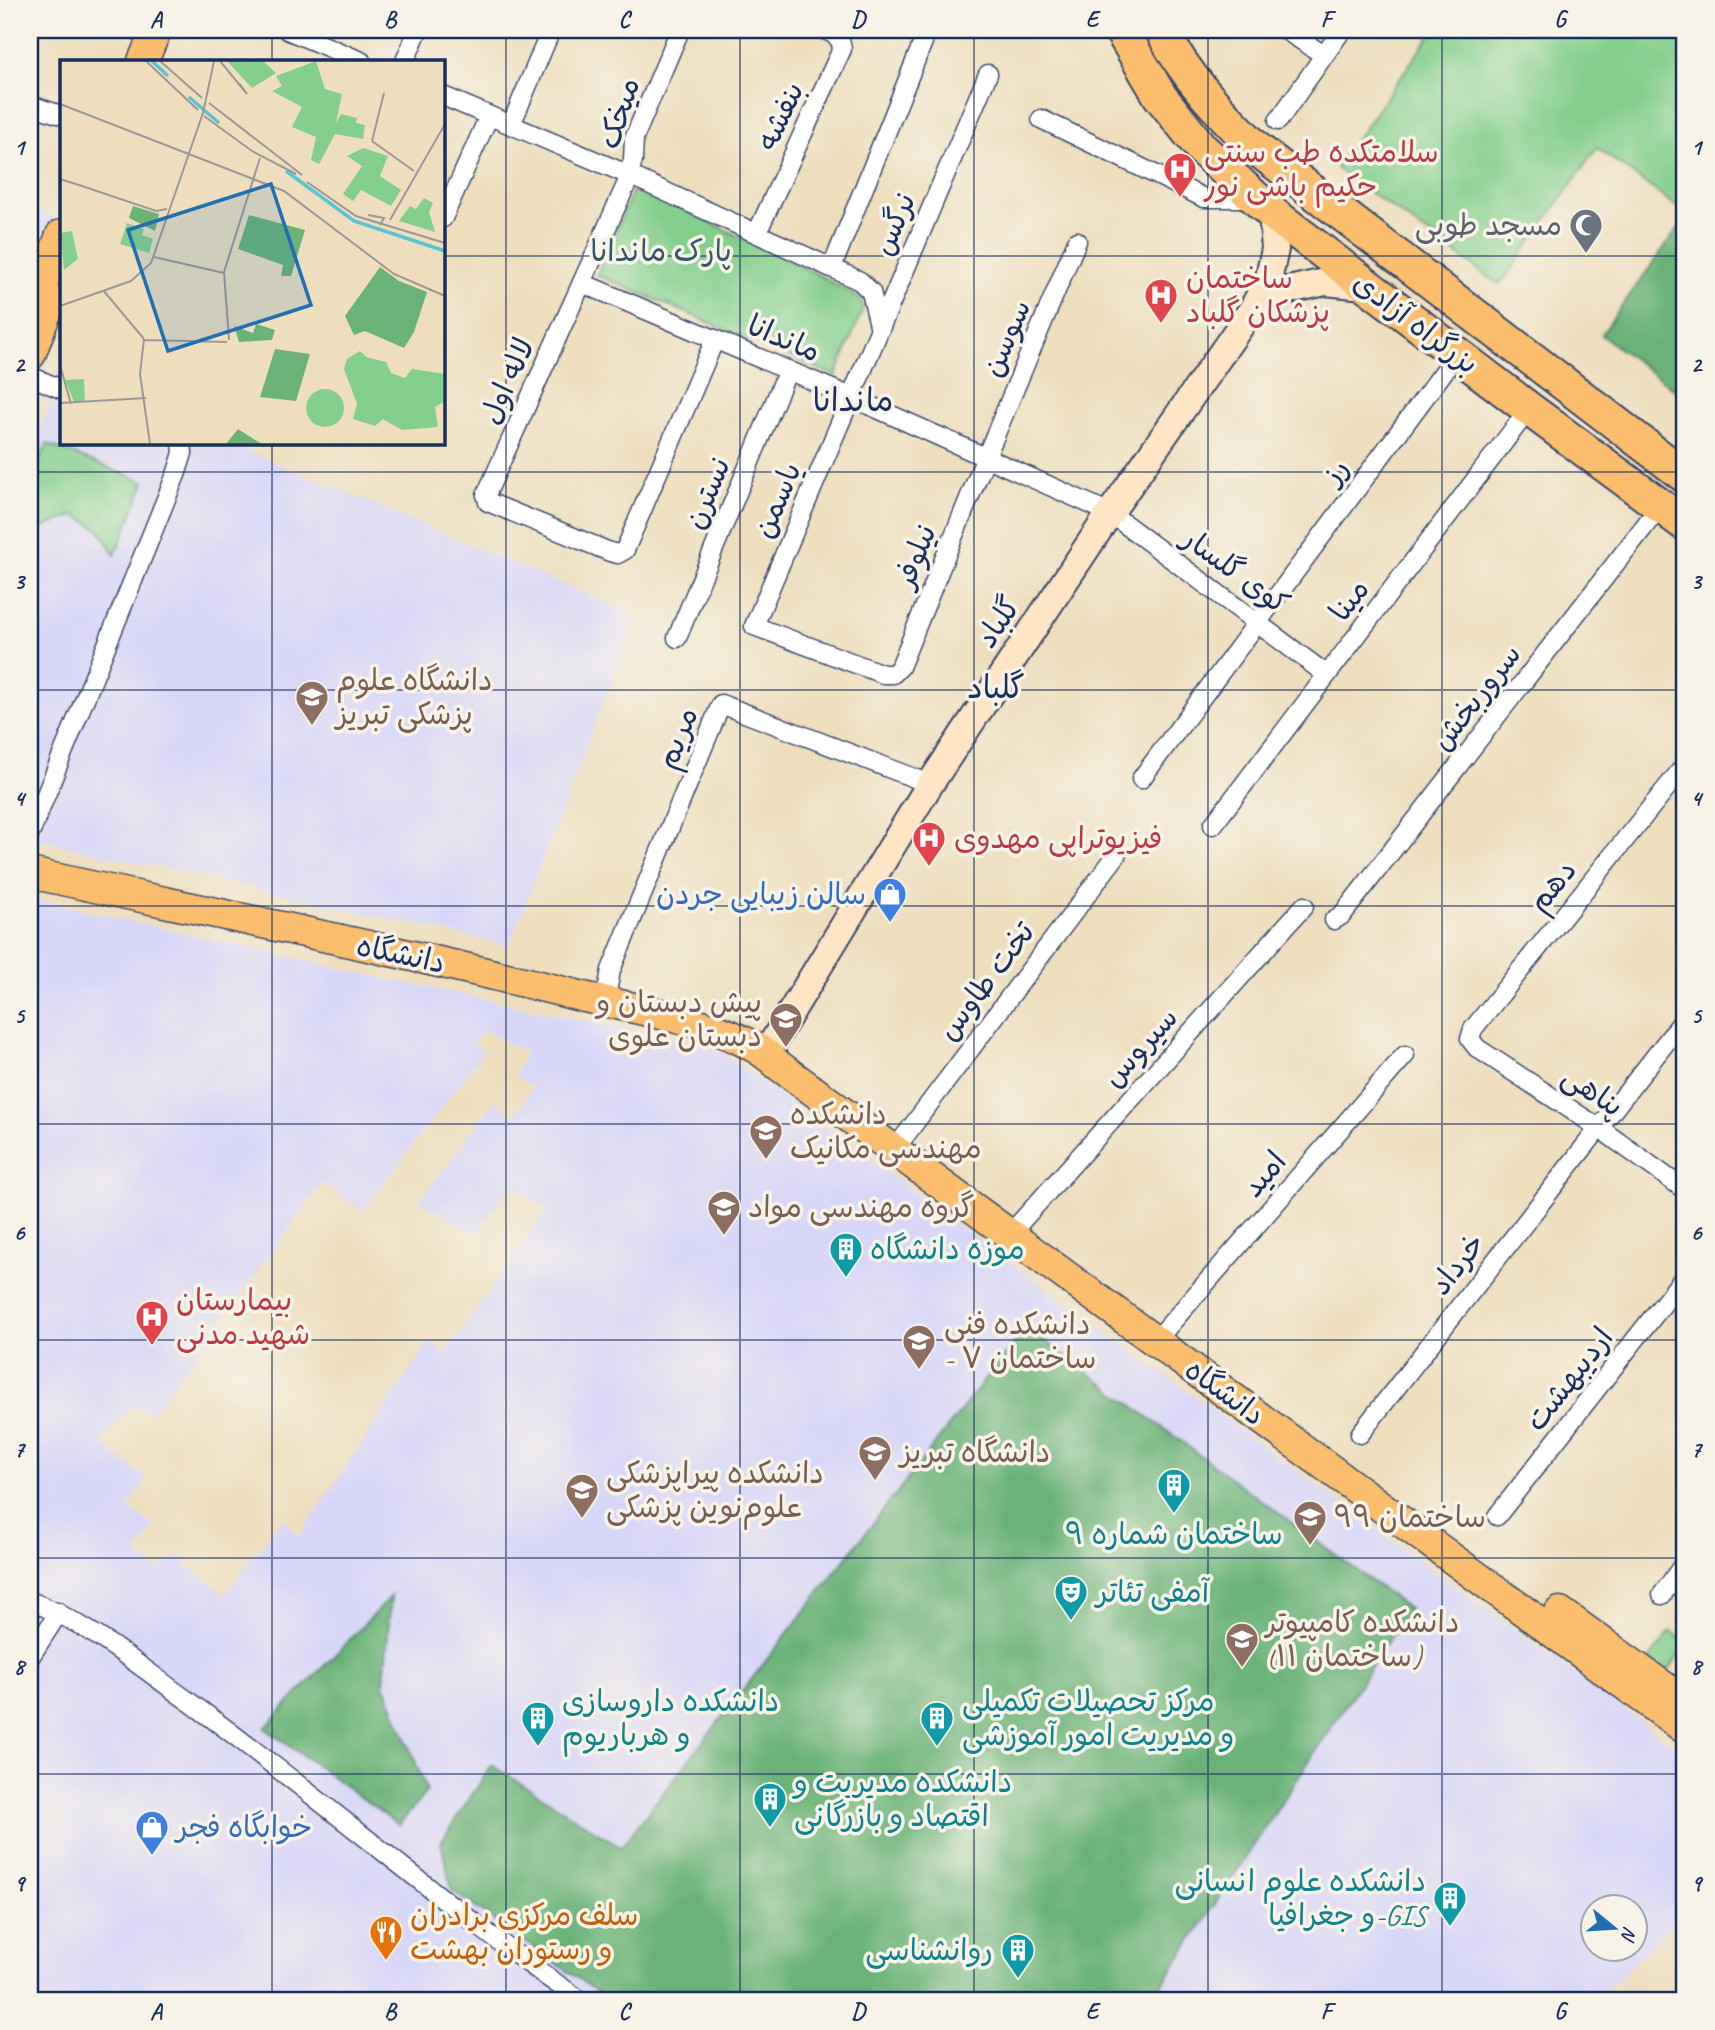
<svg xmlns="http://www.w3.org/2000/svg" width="1715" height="2030" viewBox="0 0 1715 2030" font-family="Caveat,'Playpen Sans Arabic',sans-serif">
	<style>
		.built { fill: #d9d7f8; fill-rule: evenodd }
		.green { fill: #84cf8d; stroke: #507f76; stroke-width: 2 }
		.forest { fill: #6bb278; stroke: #43706b; stroke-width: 2 }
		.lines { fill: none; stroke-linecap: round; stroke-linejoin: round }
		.street-casing { stroke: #3b496c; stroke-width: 21 }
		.secondary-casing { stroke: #3b496c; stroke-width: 30 }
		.primary-casing { stroke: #3b496c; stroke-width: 33 }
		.highway-casing { stroke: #3b496c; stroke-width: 37 }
		.street { stroke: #fff; stroke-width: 18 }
		.secondary { stroke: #fde5c5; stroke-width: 26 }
		.primary { stroke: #fabe6e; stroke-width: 30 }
		.highway { stroke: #fabe6e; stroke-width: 33 }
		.grid { fill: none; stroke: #1b2f5e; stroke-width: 2; stroke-opacity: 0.55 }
		.labels { text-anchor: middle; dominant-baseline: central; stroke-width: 7; stroke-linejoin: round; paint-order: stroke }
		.street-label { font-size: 30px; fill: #1b2f5e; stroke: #f7f3e8 }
		.health-label { font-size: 30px; fill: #be3a42; stroke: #f7f3e8; text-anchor: start }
		.worship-label { font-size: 30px; fill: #5b616d; stroke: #f7f3e8; text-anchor: end }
		.park-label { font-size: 30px; fill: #35576a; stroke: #f7f3e8 }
		.education-label { font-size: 30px; fill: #785e54; stroke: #f7f3e8; text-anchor: start }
		.shop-label { font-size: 30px; fill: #366cbe; stroke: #f7f3e8; text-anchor: end }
		.culture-label { font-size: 30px; fill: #0d838f; stroke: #f7f3e8; text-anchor: start }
		.food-label { font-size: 30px; fill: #c56008; stroke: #f7f3e8; text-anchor: start }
		.neighbourhood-label { font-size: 32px; fill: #1b2f5e; stroke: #f7f3e8 }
		.inset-river { fill: none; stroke: #5ac4d6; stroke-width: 3.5 }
		.inset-road { fill: none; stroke: #9a9898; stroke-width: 2 }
		.view { fill: #1f6fb2; fill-opacity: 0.15; stroke: #1f6fb2; stroke-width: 3.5 }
		.inset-edge { fill: none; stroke: #1b2f5e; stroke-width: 3.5 }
		.neatline { fill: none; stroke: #1b2f5e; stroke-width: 2.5 }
		.grid-label { font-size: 23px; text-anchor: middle; font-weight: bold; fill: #1b2f5e }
	</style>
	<rect width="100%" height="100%" fill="#f7f3e8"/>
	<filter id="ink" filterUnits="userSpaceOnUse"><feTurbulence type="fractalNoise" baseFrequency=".0143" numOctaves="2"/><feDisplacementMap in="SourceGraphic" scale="14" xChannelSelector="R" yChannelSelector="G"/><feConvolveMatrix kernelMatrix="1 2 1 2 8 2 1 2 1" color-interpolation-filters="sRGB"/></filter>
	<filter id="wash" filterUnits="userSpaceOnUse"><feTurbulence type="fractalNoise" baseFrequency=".00686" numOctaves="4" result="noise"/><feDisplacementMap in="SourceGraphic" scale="28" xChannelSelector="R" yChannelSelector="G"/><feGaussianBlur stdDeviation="1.57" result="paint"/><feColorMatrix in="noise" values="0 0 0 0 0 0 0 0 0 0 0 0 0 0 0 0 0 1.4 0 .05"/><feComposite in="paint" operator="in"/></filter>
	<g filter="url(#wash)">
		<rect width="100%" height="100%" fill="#eedebe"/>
		<g class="built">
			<path d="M 30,209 L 61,219 L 61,228 L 30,313 Z"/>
			<path d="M 61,374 L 61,443 L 229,443 L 637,616 L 509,946 L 30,838 L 30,457 Z"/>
			<path d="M 30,898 L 378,977 L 712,1047 L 730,1058 L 1685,1754 L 1685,1911 L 1596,2000 L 31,2000 ZM 484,1030 L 526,1053 L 514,1075 L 533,1087 L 513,1118 L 496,1100 L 419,1201 L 476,1235 L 511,1185 L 547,1210 L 446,1353 L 430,1341 L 299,1537 L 284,1518 L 224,1594 L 176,1556 L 157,1571 L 136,1554 L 155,1527 L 128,1507 L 147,1478 L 101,1444 L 130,1407 L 153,1412 L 323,1183 L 363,1211 L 484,1051 L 472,1044 ZM 1592,1908 L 1634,1908 L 1634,1950 L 1592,1950 Z"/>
		</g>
		<g class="green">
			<path d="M 1434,30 L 1685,30 L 1685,193 L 1676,206 L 1597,148 L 1500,285 L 1336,168 Z"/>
			<path d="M 635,186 L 821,276 L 861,300 L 863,308 L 836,376 L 597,275 Z"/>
			<path d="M 47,444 L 145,482 L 115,555 L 99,529 L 75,515 L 30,532 L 30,484 Z"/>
			<path d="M 1671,1631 L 1685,1641 L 1685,1647 L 1667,1672 L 1649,1660 Z"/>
		</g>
		<g class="forest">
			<path d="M 1685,219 L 1685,397 L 1601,335 Z"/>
			<path d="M 1026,1327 L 1409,1609 L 1152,2000 L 609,2000 L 452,1891 L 441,1842 L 492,1765 L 621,1847 Z"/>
			<path d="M 391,1596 L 384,1684 L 427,1791 L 399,1825 L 265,1728 Z"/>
		</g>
	</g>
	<g filter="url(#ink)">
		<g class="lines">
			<defs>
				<g id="street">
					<path d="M 287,30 L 361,61"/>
					<path d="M 680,30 L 634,138 L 633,160 L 626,185 L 486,495 L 488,502 L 610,552 L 618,554 L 625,550 L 715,339"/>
					<path d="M 1285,30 L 1324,55"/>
					<path d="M 405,61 L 418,30"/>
					<path d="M 988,74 L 754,626 L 883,674 L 893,674 L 900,667 L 986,457 L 1077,241"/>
					<path d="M 443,96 L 629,175 L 860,281 L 871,292 L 880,329"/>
					<path d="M 30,105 L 61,115"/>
					<path d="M 1041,119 L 1204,198 L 1252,198"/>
					<path d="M 1278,121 L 1342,30"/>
					<path d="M 511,125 L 551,30"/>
					<path d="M 443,218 L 489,116"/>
					<path d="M 757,233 L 842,49 C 841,37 835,34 824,30"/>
					<path d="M 832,267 L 923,42"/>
					<path d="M 582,283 L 851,397 L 1110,513 L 1327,675"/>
					<path d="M 30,376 L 61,389"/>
					<path d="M 677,638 L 788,370"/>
					<path d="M 1685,765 L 1473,1029 L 1470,1039 L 1477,1048 L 1599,1128 L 1685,1190"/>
					<path d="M 1141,779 L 1457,354"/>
					<path d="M 1213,825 L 1529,409"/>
					<path d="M 30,834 L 177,472 L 183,453 L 182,443"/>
					<path d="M 1334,920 L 1342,915 L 1661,505"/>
					<path d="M 605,1002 L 611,970 L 721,704 L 930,784"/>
					<path d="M 901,1141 L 1116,856"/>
					<path d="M 1018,1225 L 1304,906"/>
					<path d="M 1165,1330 L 1405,1055"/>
					<path d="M 1360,1434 L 1685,1018"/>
					<path d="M 1497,1516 L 1685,1276"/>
					<path d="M 1662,1595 L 1685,1562"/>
					<path d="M 30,1601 C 89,1623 140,1667 191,1703 C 323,1799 445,1907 580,2000"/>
					<path d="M 30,1657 L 59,1612"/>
				</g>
				<g id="secondary">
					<path d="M 1253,308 L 1289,290 L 1325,282 L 1365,286"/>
					<path d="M 766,1053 L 930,784 L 1110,513 L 1253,308 L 1269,277 L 1275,249 L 1272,213"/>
				</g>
				<g id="primary">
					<path d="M 143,61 L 156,30"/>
					<path d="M 30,317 L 61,235"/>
					<path d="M 30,355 L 51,300"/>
					<path d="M 30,873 C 213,913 398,950 580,996 C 637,1010 737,1023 778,1065 L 1685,1729"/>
					<path d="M 1560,1612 L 1685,1702"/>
				</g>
				<g id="highway">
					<path d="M 1121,30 L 1160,96 L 1202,149 L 1272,213 L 1529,409 L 1685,524"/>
					<path d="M 1162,30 C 1184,76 1222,114 1257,149 L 1685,476"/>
				</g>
			</defs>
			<use href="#street" class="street-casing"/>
			<use href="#secondary" class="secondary-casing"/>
			<use href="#primary" class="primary-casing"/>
			<use href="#highway" class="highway-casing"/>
			<use href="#street" class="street"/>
			<use href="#secondary" class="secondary"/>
			<use href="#primary" class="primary"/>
			<use href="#highway" class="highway"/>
		</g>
	</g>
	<path class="grid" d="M 272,30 L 272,61M 506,30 L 506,2000M 740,30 L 740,2000M 974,30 L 974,2000M 1208,30 L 1208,2000M 1442,30 L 1442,2000M 30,256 L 61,256M 443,256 L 1685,256M 272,443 L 272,2000M 30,472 L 1685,472M 30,690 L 1685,690M 30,906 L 1685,906M 30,1124 L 1685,1124M 30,1340 L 1685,1340M 30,1558 L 1685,1558M 30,1774 L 1685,1774"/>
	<defs>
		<symbol id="hospital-pin" viewBox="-11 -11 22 30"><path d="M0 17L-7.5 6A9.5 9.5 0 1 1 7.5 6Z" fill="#e0444e" stroke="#f7f3e8"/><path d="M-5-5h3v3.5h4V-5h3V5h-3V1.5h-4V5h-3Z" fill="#fff"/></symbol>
		<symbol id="mosque-pin" viewBox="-11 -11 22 30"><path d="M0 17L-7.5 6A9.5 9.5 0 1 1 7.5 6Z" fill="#6b7280" stroke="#f7f3e8"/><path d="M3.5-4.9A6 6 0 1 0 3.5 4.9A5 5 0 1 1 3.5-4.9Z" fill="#fff"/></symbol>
		<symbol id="university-pin" viewBox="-11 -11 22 30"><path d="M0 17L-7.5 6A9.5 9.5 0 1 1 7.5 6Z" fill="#8d6e63" stroke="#f7f3e8"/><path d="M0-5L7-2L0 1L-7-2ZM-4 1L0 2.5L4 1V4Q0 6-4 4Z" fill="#fff"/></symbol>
		<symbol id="shop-pin" viewBox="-11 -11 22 30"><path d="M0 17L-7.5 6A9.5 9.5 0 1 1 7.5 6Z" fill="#3f7fe0" stroke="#f7f3e8"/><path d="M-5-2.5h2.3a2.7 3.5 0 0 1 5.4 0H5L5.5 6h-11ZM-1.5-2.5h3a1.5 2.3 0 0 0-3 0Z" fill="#fff"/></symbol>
		<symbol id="school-pin" viewBox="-11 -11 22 30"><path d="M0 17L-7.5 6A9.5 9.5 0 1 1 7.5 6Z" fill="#8d6e63" stroke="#f7f3e8"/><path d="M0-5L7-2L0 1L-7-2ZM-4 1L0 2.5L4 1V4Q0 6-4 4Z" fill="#fff"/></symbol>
		<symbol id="building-pin" viewBox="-11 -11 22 30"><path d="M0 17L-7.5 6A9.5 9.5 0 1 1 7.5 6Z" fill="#0f9aa8" stroke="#f7f3e8"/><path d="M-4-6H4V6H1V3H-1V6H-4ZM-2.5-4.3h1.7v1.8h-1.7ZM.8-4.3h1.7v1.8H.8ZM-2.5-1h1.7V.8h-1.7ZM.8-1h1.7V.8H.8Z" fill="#fff"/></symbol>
		<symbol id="theatre-pin" viewBox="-11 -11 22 30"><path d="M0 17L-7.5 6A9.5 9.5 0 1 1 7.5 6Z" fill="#0f9aa8" stroke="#f7f3e8"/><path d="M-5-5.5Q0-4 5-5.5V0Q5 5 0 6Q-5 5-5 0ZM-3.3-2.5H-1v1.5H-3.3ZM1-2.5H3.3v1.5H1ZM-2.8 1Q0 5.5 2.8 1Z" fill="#fff"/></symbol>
		<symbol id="restaurant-pin" viewBox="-11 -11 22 30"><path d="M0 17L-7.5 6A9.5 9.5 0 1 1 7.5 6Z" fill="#e8710a" stroke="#f7f3e8"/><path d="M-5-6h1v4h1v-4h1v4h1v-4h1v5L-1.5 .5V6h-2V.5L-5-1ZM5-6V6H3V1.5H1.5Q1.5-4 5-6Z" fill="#fff"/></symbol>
	</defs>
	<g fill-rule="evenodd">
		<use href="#hospital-pin" x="1161" y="150" width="38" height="52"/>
		<use href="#mosque-pin" x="1567" y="206" width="38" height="52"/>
		<use href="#hospital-pin" x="1142" y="276" width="38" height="52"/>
		<use href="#university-pin" x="293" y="678" width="38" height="52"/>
		<use href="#hospital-pin" x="910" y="819" width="38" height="52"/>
		<use href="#shop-pin" x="871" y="875" width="38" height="52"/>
		<use href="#school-pin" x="767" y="1000" width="38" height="52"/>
		<use href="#university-pin" x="747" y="1112" width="38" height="52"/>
		<use href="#university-pin" x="705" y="1188" width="38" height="52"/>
		<use href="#building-pin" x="827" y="1230" width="38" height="52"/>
		<use href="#hospital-pin" x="133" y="1298" width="38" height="52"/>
		<use href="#university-pin" x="900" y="1322" width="38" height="52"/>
		<use href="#university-pin" x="856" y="1433" width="38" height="52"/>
		<use href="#building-pin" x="1155" y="1466" width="38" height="52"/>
		<use href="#university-pin" x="563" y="1471" width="38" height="52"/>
		<use href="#university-pin" x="1291" y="1498" width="38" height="52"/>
		<use href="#theatre-pin" x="1052" y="1573" width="38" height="52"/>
		<use href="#university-pin" x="1223" y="1620" width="38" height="52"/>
		<use href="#building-pin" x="519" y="1699" width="38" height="52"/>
		<use href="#building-pin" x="918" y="1699" width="38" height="52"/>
		<use href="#building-pin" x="751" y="1780" width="38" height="52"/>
		<use href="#shop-pin" x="133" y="1808" width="38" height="52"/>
		<use href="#building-pin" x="1431" y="1879" width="38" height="52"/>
		<use href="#restaurant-pin" x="367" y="1913" width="38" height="52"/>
		<use href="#building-pin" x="999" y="1931" width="38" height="52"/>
	</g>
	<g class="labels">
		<g class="street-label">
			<text transform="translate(619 113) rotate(-72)">میخک</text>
			<text transform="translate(780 116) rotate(-65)">بنفشه</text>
			<text transform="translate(894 224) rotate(-67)">نرگس</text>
			<text transform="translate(1416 323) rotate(37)">بزرگراه آزادی</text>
			<text transform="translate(784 338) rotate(23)">ماندانا</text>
			<text transform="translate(1006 338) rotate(-67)">سوسن</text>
			<text transform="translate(507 381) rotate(-66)">لاله اول</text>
			<text transform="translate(1335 471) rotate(-53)">رز</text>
			<text transform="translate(707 493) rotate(-67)">نسترن</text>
			<text transform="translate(777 500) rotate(-67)">یاسمن</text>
			<text transform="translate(915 556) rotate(-68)">نیلوفر</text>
			<text transform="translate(1236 571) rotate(36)">کوی گلسار</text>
			<text transform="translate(1349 600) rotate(-53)">مینا</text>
			<text transform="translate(998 622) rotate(-56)">گلباد</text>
			<text transform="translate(1476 697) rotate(-52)">سروربخش</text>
			<text transform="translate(677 738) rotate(-68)">مریم</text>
			<text transform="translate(1552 886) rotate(-51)">دهم</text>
			<text transform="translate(401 954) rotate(12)">دانشگاه</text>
			<text transform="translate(986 981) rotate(-53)">تخت طاوس</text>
			<text transform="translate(1140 1047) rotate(-48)">سیروس</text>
			<text transform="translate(1593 1091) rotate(34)">پناهی</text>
			<text transform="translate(1264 1174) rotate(-49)">امید</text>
			<text transform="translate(1457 1264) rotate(-52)">خرداد</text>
			<text transform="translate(1569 1379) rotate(-52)">اردیبهشت</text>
			<text transform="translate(1225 1392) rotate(36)">دانشگاه</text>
		</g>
		<g class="health-label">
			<text x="1204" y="152">سلامتکده طب سنتی<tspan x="1204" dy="34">حکیم باشی نور</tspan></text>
			<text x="1186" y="278">ساختمان<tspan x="1186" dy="34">پزشکان گلباد</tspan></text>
			<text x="954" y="838">فیزیوتراپی مهدوی</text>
			<text x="176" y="1300">بیمارستان<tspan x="176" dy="34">شهید مدنی</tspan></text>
		</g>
		<g class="worship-label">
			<text x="1562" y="225">مسجد طوبی</text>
		</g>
		<g class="park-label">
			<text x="661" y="251">پارک ماندانا</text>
		</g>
		<g class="education-label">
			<text x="336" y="680">دانشگاه علوم<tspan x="336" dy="34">پزشکی تبریز</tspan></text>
			<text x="762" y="1002" text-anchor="end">پیش دبستان و<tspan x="762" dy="34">دبستان علوی</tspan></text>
			<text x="790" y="1114">دانشکده<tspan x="790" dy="34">مهندسی مکانیک</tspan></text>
			<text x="748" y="1207">گروه مهندسی مواد</text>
			<text x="944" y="1324">دانشکده فنی<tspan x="944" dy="34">- ساختمان ۷</tspan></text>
			<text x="900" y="1452">دانشگاه تبریز</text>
			<text x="606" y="1473">دانشکده پیراپزشکی<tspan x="606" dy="34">علوم‌نوین پزشکی</tspan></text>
			<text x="1334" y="1517">ساختمان ۹۹</text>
			<text x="1266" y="1622">دانشکده کامپیوتر<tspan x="1266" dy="34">(ساختمان ۱۱)</tspan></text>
		</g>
		<g class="shop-label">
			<text x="866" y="894">سالن زیبایی جردن</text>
			<text x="176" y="1827" text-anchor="start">خوابگاه فجر</text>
		</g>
		<g class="culture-label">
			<text x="870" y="1249">موزه دانشگاه</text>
			<text x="1174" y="1534" text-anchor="middle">ساختمان شماره ۹</text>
			<text x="1096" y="1592">آمفی تئاتر</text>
			<text x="562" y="1701">دانشکده داروسازی<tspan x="562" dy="34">و هرباریوم</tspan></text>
			<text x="962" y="1701">مرکز تحصیلات تکمیلی<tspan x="962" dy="34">و مدیریت امور آموزشی</tspan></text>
			<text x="794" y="1782">دانشکده مدیریت و<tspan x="794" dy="34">اقتصاد و بازرگانی</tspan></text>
			<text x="1426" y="1881" text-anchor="end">دانشکده علوم انسانی<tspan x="1426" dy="34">و جغرافیا-GIS</tspan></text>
			<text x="993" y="1950" text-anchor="end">روانشناسی</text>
		</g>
		<g class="food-label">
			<text x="410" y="1915">سلف مرکزی برادران<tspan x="410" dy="34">و رستوران بهشت</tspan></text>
		</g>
		<g class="neighbourhood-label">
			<text x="853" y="400">ماندانا</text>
			<text x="996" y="687">گلباد</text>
		</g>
	</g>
	<g transform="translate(60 60)">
		<rect width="385" height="385" fill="#eedebe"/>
		<path d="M 167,1 L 203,1 L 216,13 L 192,28 ZM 256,1 L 265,29 L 282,34 L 276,63 L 281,54 L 297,58 L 296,63 L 305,65 L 303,79 L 275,74 L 259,104 L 251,100 L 256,77 L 232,67 L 242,47 L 212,31 L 222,26 L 216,16 ZM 303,88 L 328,96 L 320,116 L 341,130 L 331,146 L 301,130 L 293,141 L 283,134 L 302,106 L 287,96 ZM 364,138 L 373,143 L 369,152 L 375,172 L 339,161 L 350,146 L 356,149 ZM 67,163 L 84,169 L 82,175 L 93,179 L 89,193 L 60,184 ZM 12,171 L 18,199 L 4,210 L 0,173 ZM 300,291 L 306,297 L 326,302 L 331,313 L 345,318 L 352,309 L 385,314 L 385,341 L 375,347 L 378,367 L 342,370 L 323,359 L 315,366 L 293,359 L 297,344 L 284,309 L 287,299 ZM 24,319 L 25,342 L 14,342 L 5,320 ZM246 348a19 19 0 1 1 38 0a19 19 0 1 1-38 0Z" fill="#84cf8d"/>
		<path d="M 73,146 L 99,154 L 95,171 L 69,158 ZM 189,155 L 245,170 L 231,216 L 221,216 L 223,205 L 178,189 ZM 320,207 L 339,221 L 367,232 L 354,272 L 344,288 L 305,271 L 294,275 L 285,256 ZM 196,264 L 215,270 L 212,280 L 179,282 L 174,266 L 193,273 ZM 215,289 L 250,294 L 236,341 L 200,337 ZM 178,369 L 192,378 L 202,384 L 166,384 Z" fill="#6bb278"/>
		<path class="inset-river" d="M 92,1 L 108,16M 129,37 L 159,63M 226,111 L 294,161 L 385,191"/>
		<path class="inset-road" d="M 86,1 L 138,50M 100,1 L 142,38M 160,1 L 187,34 L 180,24M 149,43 L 242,115M 0,44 L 224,131 L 334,214 L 385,236M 144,56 L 192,91 L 236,114M 312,81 L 354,111M 312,81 L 324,33M 0,119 L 22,126M 247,122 L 296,156 L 385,183M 19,125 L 96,151 L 107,149M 308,155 L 324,158 L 320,165M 330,160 L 385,64M 94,197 L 164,213M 43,230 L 84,279M 0,246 L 71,221 L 91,203 L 143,53 L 154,1M 84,279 L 80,314 L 90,384M 84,280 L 167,282M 169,280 L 164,212 L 200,98M 0,305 L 11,344M 0,343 L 86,338"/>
		<path class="view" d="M 211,124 L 251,245 L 108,291 L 68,170 Z"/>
		<rect width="385" height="385" class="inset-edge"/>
	</g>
	<rect width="1715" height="2030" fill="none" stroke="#f7f3e8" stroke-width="77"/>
	<g transform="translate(1614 1928) rotate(108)"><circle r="33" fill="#f7f3e8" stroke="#9fa5b1" stroke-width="2"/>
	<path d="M0-5L12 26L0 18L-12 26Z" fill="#1f6fb2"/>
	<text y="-10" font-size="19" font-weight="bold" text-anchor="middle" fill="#1b2f5e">N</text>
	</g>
	<rect x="38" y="38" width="1638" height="1954" class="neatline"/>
	<g class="grid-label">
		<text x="156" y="27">A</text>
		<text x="390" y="27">B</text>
		<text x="624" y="27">C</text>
		<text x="858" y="27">D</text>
		<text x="1092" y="27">E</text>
		<text x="1326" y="27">F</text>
		<text x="1560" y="27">G</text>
		<text x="19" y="155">1</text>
		<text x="1696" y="155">1</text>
		<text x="19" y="372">2</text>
		<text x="1696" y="372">2</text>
		<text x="19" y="589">3</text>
		<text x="1696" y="589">3</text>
		<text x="19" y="806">4</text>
		<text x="1696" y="806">4</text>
		<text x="19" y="1023">5</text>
		<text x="1696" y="1023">5</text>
		<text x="19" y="1240">6</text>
		<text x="1696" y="1240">6</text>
		<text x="19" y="1457">7</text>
		<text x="1696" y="1457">7</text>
		<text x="19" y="1674">8</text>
		<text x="1696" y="1674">8</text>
		<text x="19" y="1891">9</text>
		<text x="1696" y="1891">9</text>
		<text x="156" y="2019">A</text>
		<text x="390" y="2019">B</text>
		<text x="624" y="2019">C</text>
		<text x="858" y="2019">D</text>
		<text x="1092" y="2019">E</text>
		<text x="1326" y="2019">F</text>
		<text x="1560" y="2019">G</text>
	</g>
</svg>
